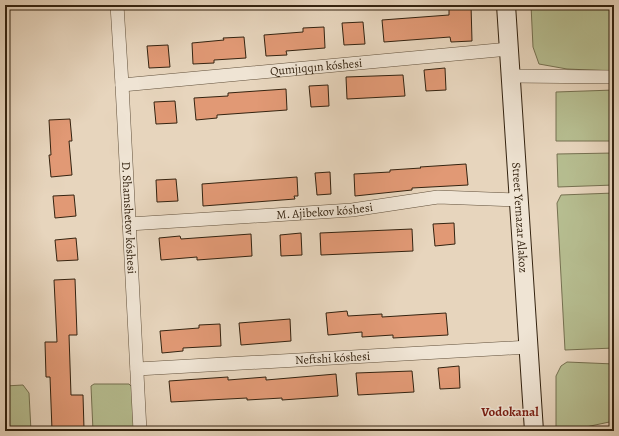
<svg xmlns="http://www.w3.org/2000/svg" width="619" height="436" viewBox="0 0 619 436" font-family="Alegreya,serif">
	<style>
		.green { fill: #b6bd90; stroke: #757050 }
		.building { fill: #e19975; stroke: #342310 }
		.lines { fill: none; stroke-linecap: round; stroke-linejoin: round }
		.street-casing { stroke: #61503b; stroke-width: 14 }
		.secondary-casing { stroke: #342310; stroke-width: 20 }
		.street { stroke: #efe4d4; stroke-width: 13 }
		.secondary { stroke: #efe4d4; stroke-width: 18 }
		.labels { text-anchor: middle; dominant-baseline: central; stroke-width: 3; stroke-linejoin: round; paint-order: stroke }
		.street-label { font-size: 12px; fill: #342310; stroke: #efe4d4 }
		.neighbourhood-label { font-size: 13px; font-weight: bold; fill: #7a1f14; stroke: #efe4d4 }
	</style>
	<rect width="100%" height="100%" fill="#e7d5bd"/>
	<filter id="stains"><feTurbulence type="fractalNoise" baseFrequency=".005" numOctaves="4"/><feColorMatrix values="0 0 0 0 .2 0 0 0 0 .09 0 0 0 0 .02 0 0 0 .5 -.17"/></filter>
	<radialGradient id="worn" r=".72"><stop offset=".6" stop-color="#630" stop-opacity="0"/><stop offset="1" stop-color="#630" stop-opacity=".3"/></radialGradient>
	<g class="green">
		<path d="M 531,5 L 614,5 L 614,71 L 567,69 L 539,64 L 533,47 Z"/>
		<path d="M 614,90 L 614,141 L 556,141 L 556,92 Z"/>
		<path d="M 614,153 L 614,185 L 558,187 L 557,154 Z"/>
		<path d="M 614,193 L 614,348 L 565,350 L 557,203 L 561,195 Z"/>
		<path d="M 567,362 L 614,364 L 614,421 L 567,431 L 563,431 L 556,427 L 556,376 L 561,366 Z"/>
		<path d="M 94,384 L 129,384 L 132,387 L 134,431 L 93,431 L 91,386 Z"/>
		<path d="M 23,385 L 29,393 L 31,431 L 5,431 L 5,386 Z"/>
	</g>
	<g class="building">
		<path d="M 449,5 L 471,5 L 472,41 L 451,42 L 450,37 L 384,42 L 382,20 L 449,15 Z"/>
		<path d="M 363,22 L 365,44 L 344,45 L 342,23 Z"/>
		<path d="M 324,27 L 325,48 L 286,51 L 287,55 L 266,56 L 264,35 L 303,32 L 303,28 Z"/>
		<path d="M 244,37 L 246,58 L 214,60 L 214,63 L 193,64 L 192,43 L 224,40 L 223,38 Z"/>
		<path d="M 168,45 L 170,67 L 149,68 L 147,46 Z"/>
		<path d="M 445,68 L 446,90 L 426,91 L 424,70 Z"/>
		<path d="M 403,75 L 405,96 L 347,99 L 346,77 Z"/>
		<path d="M 328,85 L 329,106 L 311,107 L 309,86 Z"/>
		<path d="M 286,89 L 287,110 L 217,115 L 217,118 L 196,120 L 194,98 L 228,96 L 228,93 Z"/>
		<path d="M 175,101 L 177,123 L 156,124 L 154,102 Z"/>
		<path d="M 70,119 L 72,141 L 69,141 L 72,175 L 51,177 L 49,155 L 51,155 L 49,120 Z"/>
		<path d="M 466,164 L 468,185 L 412,188 L 412,190 L 355,196 L 354,174 L 390,172 L 390,170 L 421,168 L 420,167 Z"/>
		<path d="M 330,172 L 331,194 L 317,195 L 315,173 Z"/>
		<path d="M 297,177 L 298,196 L 294,196 L 295,199 L 203,206 L 202,184 Z"/>
		<path d="M 176,179 L 178,201 L 157,202 L 156,180 Z"/>
		<path d="M 74,195 L 76,216 L 55,218 L 53,196 Z"/>
		<path d="M 454,223 L 455,244 L 435,246 L 433,224 Z"/>
		<path d="M 412,229 L 413,251 L 321,255 L 320,233 Z"/>
		<path d="M 301,233 L 302,255 L 281,256 L 280,235 Z"/>
		<path d="M 251,234 L 252,256 L 197,260 L 197,257 L 161,260 L 159,238 L 180,236 L 181,239 Z"/>
		<path d="M 76,238 L 78,260 L 57,261 L 55,240 Z"/>
		<path d="M 75,279 L 77,335 L 69,335 L 71,395 L 83,395 L 84,429 L 52,430 L 50,377 L 46,377 L 45,342 L 57,342 L 54,280 Z"/>
		<path d="M 347,311 L 348,316 L 382,314 L 382,317 L 446,313 L 448,335 L 393,338 L 393,335 L 362,337 L 362,332 L 328,335 L 326,313 Z"/>
		<path d="M 290,319 L 291,341 L 241,345 L 239,323 Z"/>
		<path d="M 220,324 L 221,346 L 183,348 L 183,351 L 162,353 L 160,331 L 199,328 L 199,325 Z"/>
		<path d="M 459,366 L 460,388 L 440,389 L 438,368 Z"/>
		<path d="M 412,371 L 414,392 L 358,395 L 356,373 Z"/>
		<path d="M 336,374 L 338,396 L 282,400 L 282,398 L 247,400 L 247,398 L 171,402 L 169,381 L 228,377 L 228,380 L 266,377 L 266,380 Z"/>
	</g>
	<g class="lines">
		<defs>
			<g id="street">
				<path id="s1" d="M 117,5 L 122,85 L 140,431"/>
				<path d="M 512,76 L 614,77"/>
				<path id="s2" d="M 122,85 L 509,49"/>
				<path id="s3" d="M 129,224 L 352,210 L 438,197 L 520,200"/>
				<path id="s4" d="M 137,369 L 529,347"/>
			</g>
			<g id="secondary">
				<path id="s5" d="M 506,5 L 534,431"/>
			</g>
		</defs>
		<use href="#street" class="street-casing"/>
		<use href="#secondary" class="secondary-casing"/>
		<use href="#street" class="street"/>
		<use href="#secondary" class="secondary"/>
	</g>
	<g class="labels">
		<g class="street-label">
			<text stroke="none"><textPath href="#s2" startOffset="195">Qumjıqqın kóshesi</textPath></text>
			<text stroke="none"><textPath href="#s3" startOffset="196">M. Ajibekov kóshesi</textPath></text>
			<text stroke="none"><textPath href="#s1" startOffset="213">D. Shamshetov kóshesi</textPath></text>
			<text stroke="none"><textPath href="#s5" startOffset="213">Street Yernazar Alakoz</textPath></text>
			<text stroke="none"><textPath href="#s4" startOffset="196">Neftshi kóshesi</textPath></text>
		</g>
		<g class="neighbourhood-label">
			<text x="510" y="411">Vodokanal</text>
		</g>
	</g>
	<rect width="619" height="436" fill="none" stroke="#e7d5bd" stroke-width="20"/>
	<rect x="6" y="6" width="607" height="424" fill="none" stroke="#342310" stroke-width="2"/>
	<rect x="10" y="10" width="599" height="416" fill="none" stroke="#342310"/>
	<rect width="100%" height="100%" filter="url(#stains)"/>
	<rect width="100%" height="100%" fill="url(#worn)"/>
</svg>
